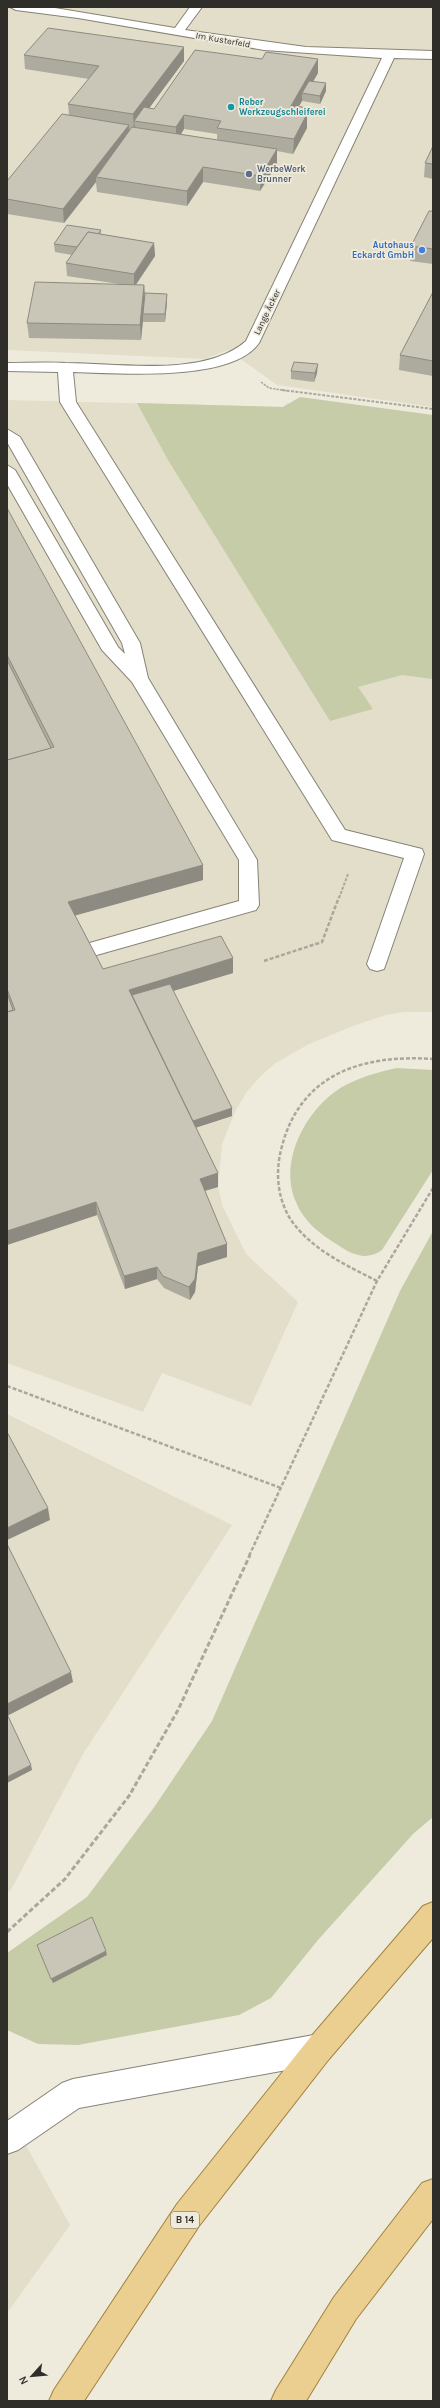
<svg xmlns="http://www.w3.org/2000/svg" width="440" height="2408" viewBox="0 0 440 2408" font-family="Karla,sans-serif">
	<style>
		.built { fill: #e3dec9 }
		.green { fill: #c5cca7 }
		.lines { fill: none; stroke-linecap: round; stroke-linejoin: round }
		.minor-casing { stroke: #868376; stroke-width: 2 }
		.major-casing { stroke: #a0823d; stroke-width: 2 }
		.path-far3 { stroke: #aaa79d; stroke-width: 1.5; stroke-dasharray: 2.5 1; stroke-linecap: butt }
		.path-far2 { stroke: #aaa79d; stroke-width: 2; stroke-dasharray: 3 1.5; stroke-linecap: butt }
		.path-far1 { stroke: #aaa79d; stroke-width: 2.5; stroke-dasharray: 4 2; stroke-linecap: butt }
		.path { stroke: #aaa79d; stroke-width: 3; stroke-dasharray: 5 2.5; stroke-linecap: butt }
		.minor { fill: #fff; fill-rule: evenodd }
		.major { fill: #ebcf91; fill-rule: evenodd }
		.wall { fill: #adaa9e; fill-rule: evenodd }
		.shaded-wall { fill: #8d8b81 }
		.building { fill: #c9c6b8; stroke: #8d8b81 }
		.culture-dot { fill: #0f9aa8; stroke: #eeebdd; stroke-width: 1.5 }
		.service-dot { fill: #5c6f8a; stroke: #eeebdd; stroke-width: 1.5 }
		.shop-dot { fill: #3f7fe0; stroke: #eeebdd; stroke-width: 1.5 }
		.labels { text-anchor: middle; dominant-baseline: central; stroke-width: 3.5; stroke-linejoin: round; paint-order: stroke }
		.far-street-label { font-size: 9px; fill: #2f2e29; stroke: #eeebdd }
		.far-culture-label { font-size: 9px; font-weight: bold; fill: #0d838f; stroke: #eeebdd; text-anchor: start }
		.far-service-label { font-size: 9px; font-weight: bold; fill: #4e5e75; stroke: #eeebdd; text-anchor: start }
		.far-shop-label { font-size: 9px; font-weight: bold; fill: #366cbe; stroke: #eeebdd; text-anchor: end }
		.shield { fill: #eeebdd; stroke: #68675f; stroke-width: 1 }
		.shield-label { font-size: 10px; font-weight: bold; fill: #2f2e29 }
	</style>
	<rect width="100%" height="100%" fill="#eeebdd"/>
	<g class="built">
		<path d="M 7,7 L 433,7 L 433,407 L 277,385 L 228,350 L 205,359 L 7,350 Z"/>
		<path d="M 7,400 L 283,407 L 287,403 L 433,422 L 433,1012 L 404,1012 L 386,1015 L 353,1026 L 309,1044 L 274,1064 L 260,1077 L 246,1093 L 235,1112 L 222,1144 L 218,1187 L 223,1207 L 246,1254 L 298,1302 L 251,1406 L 162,1373 L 143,1412 L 7,1363 Z"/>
		<path d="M 7,1414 L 232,1525 L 83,1754 L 11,1890 L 7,1892 Z"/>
		<path d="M 7,2111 L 70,2225 L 7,2313 Z"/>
	</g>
	<g class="green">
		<path d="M 300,397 L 433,415 L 433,679 L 402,675 L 358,687 L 373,709 L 330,721 L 168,460 L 137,403 L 283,407 Z"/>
		<path d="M 397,1068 L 433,1070 L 433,1170 L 382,1250 C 367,1261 352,1255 338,1245 C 320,1234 304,1222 296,1202 C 278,1161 306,1109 342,1087 C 360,1077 378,1072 397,1068 Z"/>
		<path d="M 433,1231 L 433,1817 L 413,1834 L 318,1940 L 271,1998 L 239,2015 L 78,2045 L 38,2044 L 7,2030 L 7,1953 L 87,1897 L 155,1806 L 212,1721 L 400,1291 Z"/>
	</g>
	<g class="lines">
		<defs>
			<g id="minor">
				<path d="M 10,7 L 49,7 L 175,28 L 190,7 L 202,7 L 185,30 L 306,47 L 433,51 L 433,59 L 394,58 L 259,343 C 231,383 117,373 73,372 L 76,402 L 345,830 L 422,849 L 424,854 L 384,969 L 377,971 L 370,969 L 367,964 L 404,858 L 332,840 L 60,402 L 58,372 L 7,371 L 7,363 C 26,363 46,362 65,363 C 117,363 204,378 246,341 L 382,58 L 264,50 L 78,18 L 16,10 Z"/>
				<path d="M 7,429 L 20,437 L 140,643 L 148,678 L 257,860 L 259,905 L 256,910 L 86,958 L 7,974 L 7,960 L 86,944 L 239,901 L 239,860 L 132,682 L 102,650 L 7,484 L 7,465 L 15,470 L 118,647 L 125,654 L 122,643 L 7,442 Z"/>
				<path d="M 319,2034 L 329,2039 L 334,2049 L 329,2059 L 319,2064 L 79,2108 L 18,2150 L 7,2154 L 7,2121 L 62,2083 L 73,2079 Z"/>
			</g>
			<g id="major">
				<path d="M 433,1902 L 433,1938 L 329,2059 L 199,2226 L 84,2401 L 49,2401 L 54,2390 L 177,2204 L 309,2039 L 423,1906 Z"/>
				<path d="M 433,2179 L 433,2219 L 356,2319 L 306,2401 L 271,2401 L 276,2390 L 334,2297 L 422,2183 Z"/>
			</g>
		</defs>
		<use href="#minor" class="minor-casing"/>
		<use href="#major" class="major-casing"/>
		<path class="path-far3" d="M 261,382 L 269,388 L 288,391"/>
		<g class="path-far2">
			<path d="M 282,390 L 433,409"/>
			<path d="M 339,898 L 348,874"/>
		</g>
		<g class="path-far1">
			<path d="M 264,961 L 322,942 L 339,897"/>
			<path d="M 377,1281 C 346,1265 312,1250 291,1220 C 278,1200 275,1174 281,1150 C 299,1074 362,1054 433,1059"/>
			<path d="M 7,1386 L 281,1488"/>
			<path d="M 249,1556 L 377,1281 L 433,1188"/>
		</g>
		<path class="path" d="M 7,1932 L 65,1879 L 129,1796 L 178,1710 L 250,1555"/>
		<use href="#minor" class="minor"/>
		<use href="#major" class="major"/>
	</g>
	<g class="wall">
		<path d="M 184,47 L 184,61 L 149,108 L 154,109 L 318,73 L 313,81 L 326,91 L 320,104 L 302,101 L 299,106 L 307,108 L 307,128 L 293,154 L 277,151 L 277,164 L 260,191 L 203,182 L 187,206 L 97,192 L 96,182 L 64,223 L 7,214 L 7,181 L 69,115 L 68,104 L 89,79 L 25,69 L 24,55 ZM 184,129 L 217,134 L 217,140 L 181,134 Z"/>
		<path d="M 433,146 L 433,179 L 424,177 L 425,163 Z"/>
		<path d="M 433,211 L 433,264 L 410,261 L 411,246 Z"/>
		<path d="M 101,230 L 101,234 L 154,243 L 155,256 L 136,285 L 144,285 L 145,293 L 167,294 L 167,302 L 165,322 L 143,322 L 143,320 L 141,340 L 29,338 L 27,323 L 119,284 L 67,276 L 66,263 L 72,255 L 55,252 L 54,244 Z"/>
		<path d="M 433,292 L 433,376 L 399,370 L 400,355 Z"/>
		<path d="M 291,371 L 317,373 L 314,382 L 291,379 Z"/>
		<path d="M 7,508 L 203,880 L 75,915 L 103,969 L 233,973 L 173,991 L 232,1108 L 232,1116 L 196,1127 L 218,1173 L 218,1187 L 205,1191 L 227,1244 L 227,1257 L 198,1266 L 195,1292 L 190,1300 L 164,1288 L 157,1279 L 125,1289 L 97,1215 L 7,1245 Z"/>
	</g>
	<g class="shaded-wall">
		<path d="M 184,47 L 184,61 L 139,122 L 134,121 L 135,127 L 134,128 L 133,114 Z"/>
		<path d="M 318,59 L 318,73 L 306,94 L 302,93 L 302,101 L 292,118 L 288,111 Z"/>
		<path d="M 326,83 L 326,91 L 320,104 L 320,96 Z"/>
		<path d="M 307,108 L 307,128 L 293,154 L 294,139 L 301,119 Z"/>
		<path d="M 184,115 L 184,129 L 176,142 L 176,127 Z"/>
		<path d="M 129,125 L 129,139 L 96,177 L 96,182 L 64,223 L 63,209 Z"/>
		<path d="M 277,149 L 277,164 L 260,191 L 261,176 Z"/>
		<path d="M 203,167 L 203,182 L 187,206 L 187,191 Z"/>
		<path d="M 154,243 L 155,256 L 134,287 L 134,274 Z"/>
		<path d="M 144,285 L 145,300 L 143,314 L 143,320 L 141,340 L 140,325 Z"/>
		<path d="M 167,294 L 167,302 L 165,322 L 165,314 Z"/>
		<path d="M 318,364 L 317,373 L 314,382 L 315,373 Z"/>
		<path d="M 203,865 L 203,880 L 70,917 L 68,902 Z"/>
		<path d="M 233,958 L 233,973 L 133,1003 L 129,990 Z"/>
		<path d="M 232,1108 L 232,1116 L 192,1129 L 192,1121 Z"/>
		<path d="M 218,1173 L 218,1187 L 200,1192 L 200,1179 Z"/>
		<path d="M 96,1202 L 97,1215 L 7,1245 L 7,1231 Z"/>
		<path d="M 227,1244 L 227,1257 L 198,1266 L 195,1292 L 190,1300 L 189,1287 L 198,1253 Z"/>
		<path d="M 157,1267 L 157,1279 L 125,1289 L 124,1276 Z"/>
		<path d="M 48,1508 L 50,1520 L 7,1540 L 7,1528 Z"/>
		<path d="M 71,1672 L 73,1682 L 7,1716 L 7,1704 Z"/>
		<path d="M 31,1765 L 32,1770 L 7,1783 L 7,1777 Z"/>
		<path d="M 106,1951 L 107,1955 L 53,1983 L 51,1979 Z"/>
	</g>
	<g class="building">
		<path d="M 48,28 L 184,47 L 133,114 L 68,104 L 99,66 L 24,55 Z"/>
		<path d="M 195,50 L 262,59 L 266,52 L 318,59 L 288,111 L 307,114 L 294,139 L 217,128 L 221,121 L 184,115 L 176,127 L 134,121 L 144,107 L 154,109 Z"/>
		<path d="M 309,81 L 326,83 L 320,96 L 302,93 Z"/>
		<path d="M 295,106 L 307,108 L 304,113 L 291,111 Z"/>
		<path d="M 62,114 L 129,125 L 63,209 L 7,199 L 7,181 Z"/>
		<path d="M 132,127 L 277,149 L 261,176 L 203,167 L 187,191 L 96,177 Z"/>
		<path d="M 433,146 L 433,164 L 425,163 Z"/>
		<path d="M 429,211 L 433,211 L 433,249 L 411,246 Z"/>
		<path d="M 67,225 L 101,230 L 98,234 L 88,232 L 77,247 L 54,244 Z"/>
		<path d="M 88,232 L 154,243 L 134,274 L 66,263 Z"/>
		<path d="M 35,282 L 144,285 L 140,325 L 27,323 Z"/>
		<path d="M 433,292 L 433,361 L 400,355 Z"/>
		<path d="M 145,293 L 167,294 L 165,314 L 143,314 Z"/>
		<path d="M 294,362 L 318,364 L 315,373 L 291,371 Z"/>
		<path d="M 7,508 L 203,865 L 68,902 L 103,969 L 221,936 L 233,958 L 129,990 L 218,1173 L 200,1179 L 227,1244 L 198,1253 L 195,1279 L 189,1287 L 163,1276 L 157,1267 L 124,1276 L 96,1202 L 7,1231 L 7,1012 L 15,1010 L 7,989 L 7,760 L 54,747 L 7,655 Z"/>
		<path d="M 7,660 L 51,748 L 7,760 Z"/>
		<path d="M 170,984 L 232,1108 L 193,1121 L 132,995 Z"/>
		<path d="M 7,993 L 13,1010 L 7,1012 Z"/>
		<path d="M 7,1432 L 48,1508 L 7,1528 Z"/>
		<path d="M 7,1544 L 71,1672 L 7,1704 Z"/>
		<path d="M 7,1714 L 31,1765 L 7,1777 Z"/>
		<path d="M 92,1917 L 106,1951 L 51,1979 L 37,1945 Z"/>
	</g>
	<circle class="culture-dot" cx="231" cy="107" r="4"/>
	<circle class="service-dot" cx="249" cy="174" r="4"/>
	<circle class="shop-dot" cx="422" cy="250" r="4"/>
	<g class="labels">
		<g class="far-street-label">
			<text transform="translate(223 40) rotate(10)">Im Kusterfeld</text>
			<text transform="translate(267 312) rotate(-64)">Lange Äcker</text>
		</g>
		<g class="far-culture-label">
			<text x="239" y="102">Reber<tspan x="239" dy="10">Werkzeugschleiferei</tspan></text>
		</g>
		<g class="far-service-label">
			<text x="257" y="169">WerbeWerk<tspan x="257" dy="10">Brunner</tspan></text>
		</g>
		<g class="far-shop-label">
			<text x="414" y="245">Autohaus<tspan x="414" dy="10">Eckardt GmbH</tspan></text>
		</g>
		<rect class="shield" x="171" y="2212" width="28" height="16" rx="3"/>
		<g class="shield-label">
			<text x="185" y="2220">B 14</text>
		</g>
	</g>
	<rect width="440" height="2408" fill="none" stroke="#2f2e29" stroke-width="16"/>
	<g transform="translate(32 2376) rotate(243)" stroke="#eeebdd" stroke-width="3" paint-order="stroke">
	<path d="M0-3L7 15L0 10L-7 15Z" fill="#2f2e29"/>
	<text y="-6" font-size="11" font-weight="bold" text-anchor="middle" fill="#2f2e29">N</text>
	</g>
</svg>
